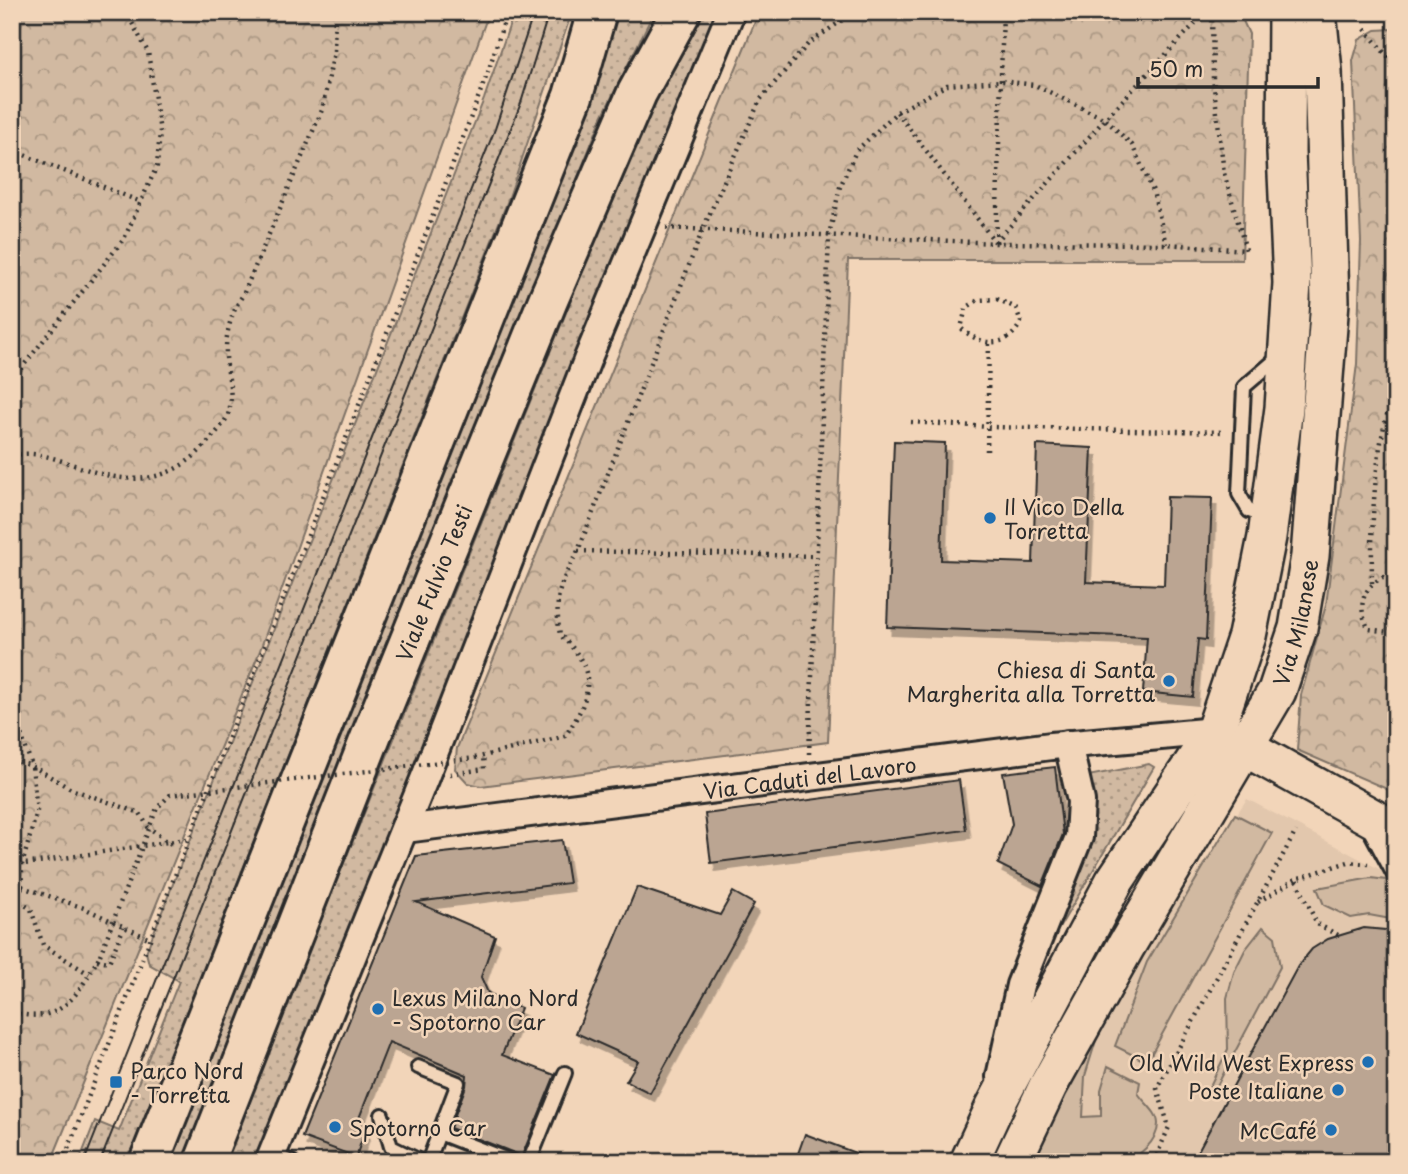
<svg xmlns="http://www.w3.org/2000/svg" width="1408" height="1174" viewBox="0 0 1408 1174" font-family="'Playpen Sans',sans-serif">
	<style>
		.built { fill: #e2c7ad }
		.grass { fill: url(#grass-dots); stroke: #7e7266; stroke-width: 2 }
		.park { fill: url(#park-crowns); stroke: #7e7266; stroke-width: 2 }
		.garden { fill: #d1b9a1; stroke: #7e7266; stroke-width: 2 }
		.building { fill: #bba592; stroke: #2b2b2b; stroke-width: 2; filter: url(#shadow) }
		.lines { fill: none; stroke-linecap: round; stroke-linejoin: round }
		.lane-casing { stroke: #2b2b2b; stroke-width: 18 }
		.street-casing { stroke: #2b2b2b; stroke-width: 32 }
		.secondary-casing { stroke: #2b2b2b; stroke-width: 42 }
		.primary-casing { stroke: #2b2b2b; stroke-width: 44 }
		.path { stroke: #2b2b2b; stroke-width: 4.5; stroke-dasharray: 2 5; stroke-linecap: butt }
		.lane { stroke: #f2d5b9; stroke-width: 12 }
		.street { stroke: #f2d5b9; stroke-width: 26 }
		.secondary { stroke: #f2d5b9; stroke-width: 37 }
		.primary { stroke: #f2d5b9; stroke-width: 38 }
		.tram { stroke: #2b2b2b; stroke-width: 2 }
		.path-bridge { stroke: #2b2b2b; stroke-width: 4.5; stroke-dasharray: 2 5; stroke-linecap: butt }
		.poi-dot { fill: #1f6fb2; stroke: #f2d5b9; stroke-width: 2.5 }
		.labels { text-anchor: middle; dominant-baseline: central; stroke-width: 5; stroke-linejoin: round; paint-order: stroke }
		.poi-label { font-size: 21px; fill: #2b2b2b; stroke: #f2d5b9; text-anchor: start }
		.street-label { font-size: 21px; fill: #2b2b2b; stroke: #f2d5b9 }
	</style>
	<defs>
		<pattern id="grass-dots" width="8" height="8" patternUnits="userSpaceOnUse" patternTransform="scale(1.75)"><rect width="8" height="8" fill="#d1b9a1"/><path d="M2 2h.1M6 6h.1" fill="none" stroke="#aa9783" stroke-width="1.8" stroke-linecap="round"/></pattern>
		<pattern id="park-crowns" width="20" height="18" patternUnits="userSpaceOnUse" patternTransform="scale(1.75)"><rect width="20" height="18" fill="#d1b9a1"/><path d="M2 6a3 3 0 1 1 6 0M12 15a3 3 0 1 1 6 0" fill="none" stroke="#aa9783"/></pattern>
		<filter id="shadow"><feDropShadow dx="4.5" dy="8" stdDeviation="0" flood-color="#0004"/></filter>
	</defs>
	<rect width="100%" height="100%" fill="#f2d5b9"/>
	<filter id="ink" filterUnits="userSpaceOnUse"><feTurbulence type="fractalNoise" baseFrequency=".0143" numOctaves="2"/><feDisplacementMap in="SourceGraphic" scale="14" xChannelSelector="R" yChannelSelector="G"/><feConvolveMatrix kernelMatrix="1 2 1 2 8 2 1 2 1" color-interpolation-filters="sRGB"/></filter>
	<g filter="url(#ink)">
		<path class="built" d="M 1247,799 L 1396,878 L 1396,1162 L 1026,1162 L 1113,995 Z"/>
		<g class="grass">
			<path d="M 514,12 L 572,12 L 508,200 L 133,1147 L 124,1162 L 79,1162 L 95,1121 L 119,1131 L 179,981 L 149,964 L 146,952 L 484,99 Z"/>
			<path d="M 615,12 L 654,12 L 602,117 L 187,1162 L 169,1162 Z"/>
			<path d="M 701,12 L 718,12 L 259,1162 L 247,1162 L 227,1153 L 642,124 Z"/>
			<path d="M 1149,764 L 1154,767 L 1045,952 L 1088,776 Z"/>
		</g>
		<g class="park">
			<path d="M 12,12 L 489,12 L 259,653 L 51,1162 L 12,1162 Z"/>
			<path d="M 759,12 L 1239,12 L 1249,34 L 1242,260 L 848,260 L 828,742 L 481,786 L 468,783 L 455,769 L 457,748 Z"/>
			<path d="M 1392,29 L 1396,31 L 1396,793 L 1297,750 L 1301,695 L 1326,605 L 1357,364 L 1361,241 L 1353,61 L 1359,40 L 1376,30 Z"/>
		</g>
		<g class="garden">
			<path d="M 1235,814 L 1272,833 L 1147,1062 L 1115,1046 L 1147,962 Z"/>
			<path d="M 1371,878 L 1386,880 L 1396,898 L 1396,920 L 1369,915 L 1351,918 L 1324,905 L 1317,888 Z"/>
			<path d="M 1263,927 L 1275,937 L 1280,967 L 1211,1097 L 1206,1094 L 1228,1049 L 1227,998 L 1234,972 L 1245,950 Z"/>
			<path d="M 1107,1005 L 1085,1076 L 1083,1117 L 1101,1116 L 1101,1090 L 1108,1066 L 1140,1082 L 1138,1093 C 1144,1103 1158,1112 1158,1124 C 1158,1141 1137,1159 1122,1162 C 1095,1167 1056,1162 1028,1162 Z"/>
		</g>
		<g class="building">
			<path d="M 894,441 L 945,443 L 941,560 L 1033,563 L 1037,445 L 1092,448 L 1086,582 L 1164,585 L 1167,497 L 1212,498 L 1206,640 L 1198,639 L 1193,697 L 1143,692 L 1147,637 L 887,627 Z"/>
			<path d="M 1055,767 L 1063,834 L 1042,886 L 998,864 L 1012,824 L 1003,773 Z"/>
			<path d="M 959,780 L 966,830 L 711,863 L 705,814 Z"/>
			<path d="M 562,840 L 569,883 L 416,902 L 495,936 L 481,977 L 488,993 L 521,1008 L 502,1055 L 555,1075 L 522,1156 L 450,1128 L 466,1086 L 467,1075 L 389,1042 L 356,1126 L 365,1130 L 356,1157 L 302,1137 L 416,856 Z"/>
			<path d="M 637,887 L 720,915 L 733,892 L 754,904 L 650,1093 L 626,1081 L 638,1061 L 576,1033 Z"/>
			<path d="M 1364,928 L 1396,931 L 1396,1162 L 1192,1162 L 1298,966 L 1312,949 L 1328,939 Z"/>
			<path d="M 805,1134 L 874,1160 L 873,1162 L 795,1162 Z"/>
		</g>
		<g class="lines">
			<defs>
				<g id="lane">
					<path d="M 1265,517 L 1249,511 L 1239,494 L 1244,387 L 1280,356"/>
					<path d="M 1368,827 L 1396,879"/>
					<path d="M 418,1067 L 458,1083 L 428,1162"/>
					<path d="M 382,1115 L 391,1147 L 422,1162"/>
					<path d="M 439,1133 L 513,1162"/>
					<path d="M 272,1154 L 292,1162"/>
					<path d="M 529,1162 L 565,1073"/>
				</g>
				<g id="street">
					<path id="s1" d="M 405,829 L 1051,746 L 1215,731"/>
					<path d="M 1000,1077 L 1020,985 L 1079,837 L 1081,801 L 1068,744"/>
					<path d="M 269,1162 L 425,777 L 588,358 L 731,12"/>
				</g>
				<g id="secondary">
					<path d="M 1225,736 L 1396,831"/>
					<path d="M 969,1162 L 994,1108 L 1114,882 L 1215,731 L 1247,636 L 1267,537 L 1284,408 L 1292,283 L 1286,152 L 1287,12"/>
					<path id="s2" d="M 1012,1162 L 1048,1086 L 1126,946 L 1277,691 L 1298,628 L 1310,556 L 1330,301 L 1323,71 L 1317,12"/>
				</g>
				<g id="primary">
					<path d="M 149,1162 L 573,96 L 597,12"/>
					<path id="s3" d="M 204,1162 L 373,731 L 548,300 L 637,93 L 681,12"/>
				</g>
			</defs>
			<use href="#lane" class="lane-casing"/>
			<use href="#street" class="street-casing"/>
			<use href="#secondary" class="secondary-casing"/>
			<use href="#primary" class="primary-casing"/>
			<g class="path">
				<path d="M 1233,12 L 1243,15"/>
				<path d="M 1365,29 L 1392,62 L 1396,74"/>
				<path d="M 897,112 L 995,242"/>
				<path d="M 12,150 L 141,202"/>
				<path d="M 666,228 L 996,243 L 1166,244 L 1246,250 L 1224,173 L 1213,79 L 1212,12"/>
				<path d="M 996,242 L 1105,119 L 1206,12"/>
				<path d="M 996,242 L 1003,12"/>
				<path d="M 997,299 L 1016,308 L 1021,322 C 1008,349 981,347 961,328 L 966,308 L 978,300 Z"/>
				<path d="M 12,380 L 124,239 L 157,166 L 160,132 L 148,52 L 126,12"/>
				<path d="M 911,422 L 989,427 L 1225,432"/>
				<path d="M 987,451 L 989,342"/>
				<path d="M 12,456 C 55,443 104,494 163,474 C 180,468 194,458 206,444 C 213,436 221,428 226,419 C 236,400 227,376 226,356 C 225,335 231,312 243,295 L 322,110 L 334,52 L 335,12"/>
				<path d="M 578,551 L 815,556"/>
				<path d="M 1372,583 C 1371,528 1374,438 1396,389"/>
				<path d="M 1396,584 L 1383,577 C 1361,589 1357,608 1369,629 L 1388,632 L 1396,625"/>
				<path d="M 12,708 L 32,766 L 37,811 L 22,865 L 22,887 L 12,899"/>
				<path d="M 809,754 L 829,235 L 840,187 L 856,151 L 897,112 L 947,85 L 1002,81 L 1035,85 L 1105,119 L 1132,145 L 1153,191 L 1166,244"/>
				<path d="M 475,758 L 565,736 C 592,697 599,670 560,635 C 554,596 559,585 578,551 L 703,229 L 760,100 L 808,44 L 854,12"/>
				<path d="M 12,760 L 32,766 L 71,789 L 140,813 L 148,827 L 171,844"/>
				<path d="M 450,774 L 484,769 L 483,756"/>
				<path d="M 12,866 L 187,839"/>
				<path d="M 22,887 L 84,908 L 150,939"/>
				<path d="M 14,898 L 31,909 L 43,945 L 89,974"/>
				<path d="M 1258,902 L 1296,879"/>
				<path d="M 1338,935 L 1317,924 L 1296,879 L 1348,862 L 1368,864"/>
				<path d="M 97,960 L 109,962 L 124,927"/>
				<path d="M 12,1012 C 62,1027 79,993 100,955"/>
				<path d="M 63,1162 L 443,190 L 488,72 L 507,12"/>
				<path d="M 1154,1162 L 1169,1127 L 1157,1088 L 1296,831"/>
			</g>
			<use href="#lane" class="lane"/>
			<use href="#street" class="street"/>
			<use href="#secondary" class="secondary"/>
			<use href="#primary" class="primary"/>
			<g class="tram">
				<path d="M 84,1162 L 495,129 L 534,12"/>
				<path d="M 100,1162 L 521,103 L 549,12"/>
			</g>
			<path class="path-bridge" d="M 100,955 L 157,808 L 170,795 L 475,758"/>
		</g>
	</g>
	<g class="poi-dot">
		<circle cx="990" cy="518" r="7"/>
		<circle cx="1169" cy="681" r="7"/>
		<circle cx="378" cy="1009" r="7"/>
		<circle cx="1368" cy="1062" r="7"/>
		<rect x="109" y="1075" width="14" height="14" rx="3.5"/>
		<circle cx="1338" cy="1090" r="7"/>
		<circle cx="335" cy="1127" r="7"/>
		<circle cx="1331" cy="1130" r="7"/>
	</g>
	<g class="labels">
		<g class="poi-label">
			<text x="1004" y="506">Il Vico Della<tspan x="1004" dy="24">Torretta</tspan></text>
			<text x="1155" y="669" text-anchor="end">Chiesa di Santa<tspan x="1155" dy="24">Margherita alla Torretta</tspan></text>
			<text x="392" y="997">Lexus Milano Nord<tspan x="392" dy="24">- Spotorno Car</tspan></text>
			<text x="1354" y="1062" text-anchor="end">Old Wild West Express</text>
			<text x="130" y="1070">Parco Nord<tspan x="130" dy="24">- Torretta</tspan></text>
			<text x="1324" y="1090" text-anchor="end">Poste Italiane</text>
			<text x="349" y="1127">Spotorno Car</text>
			<text x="1317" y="1130" text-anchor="end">McCafé</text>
		</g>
		<g class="street-label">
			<text stroke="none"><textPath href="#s3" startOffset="623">Viale Fulvio Testi</textPath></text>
			<text stroke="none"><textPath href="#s2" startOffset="612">Via Milanese</textPath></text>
			<text stroke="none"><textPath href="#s1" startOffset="408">Via Caduti del Lavoro</textPath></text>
		</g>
	</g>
	<rect width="1408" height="1174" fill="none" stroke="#f2d5b9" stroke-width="42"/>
	<rect x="21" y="21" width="1366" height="1132" fill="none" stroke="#2b2b2b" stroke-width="2.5" filter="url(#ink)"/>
	<path d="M1138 77v10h180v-10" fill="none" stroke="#2b2b2b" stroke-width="3.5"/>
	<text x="1149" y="77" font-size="21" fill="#2b2b2b" stroke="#f2d5b9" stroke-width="5" paint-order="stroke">50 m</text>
</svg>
